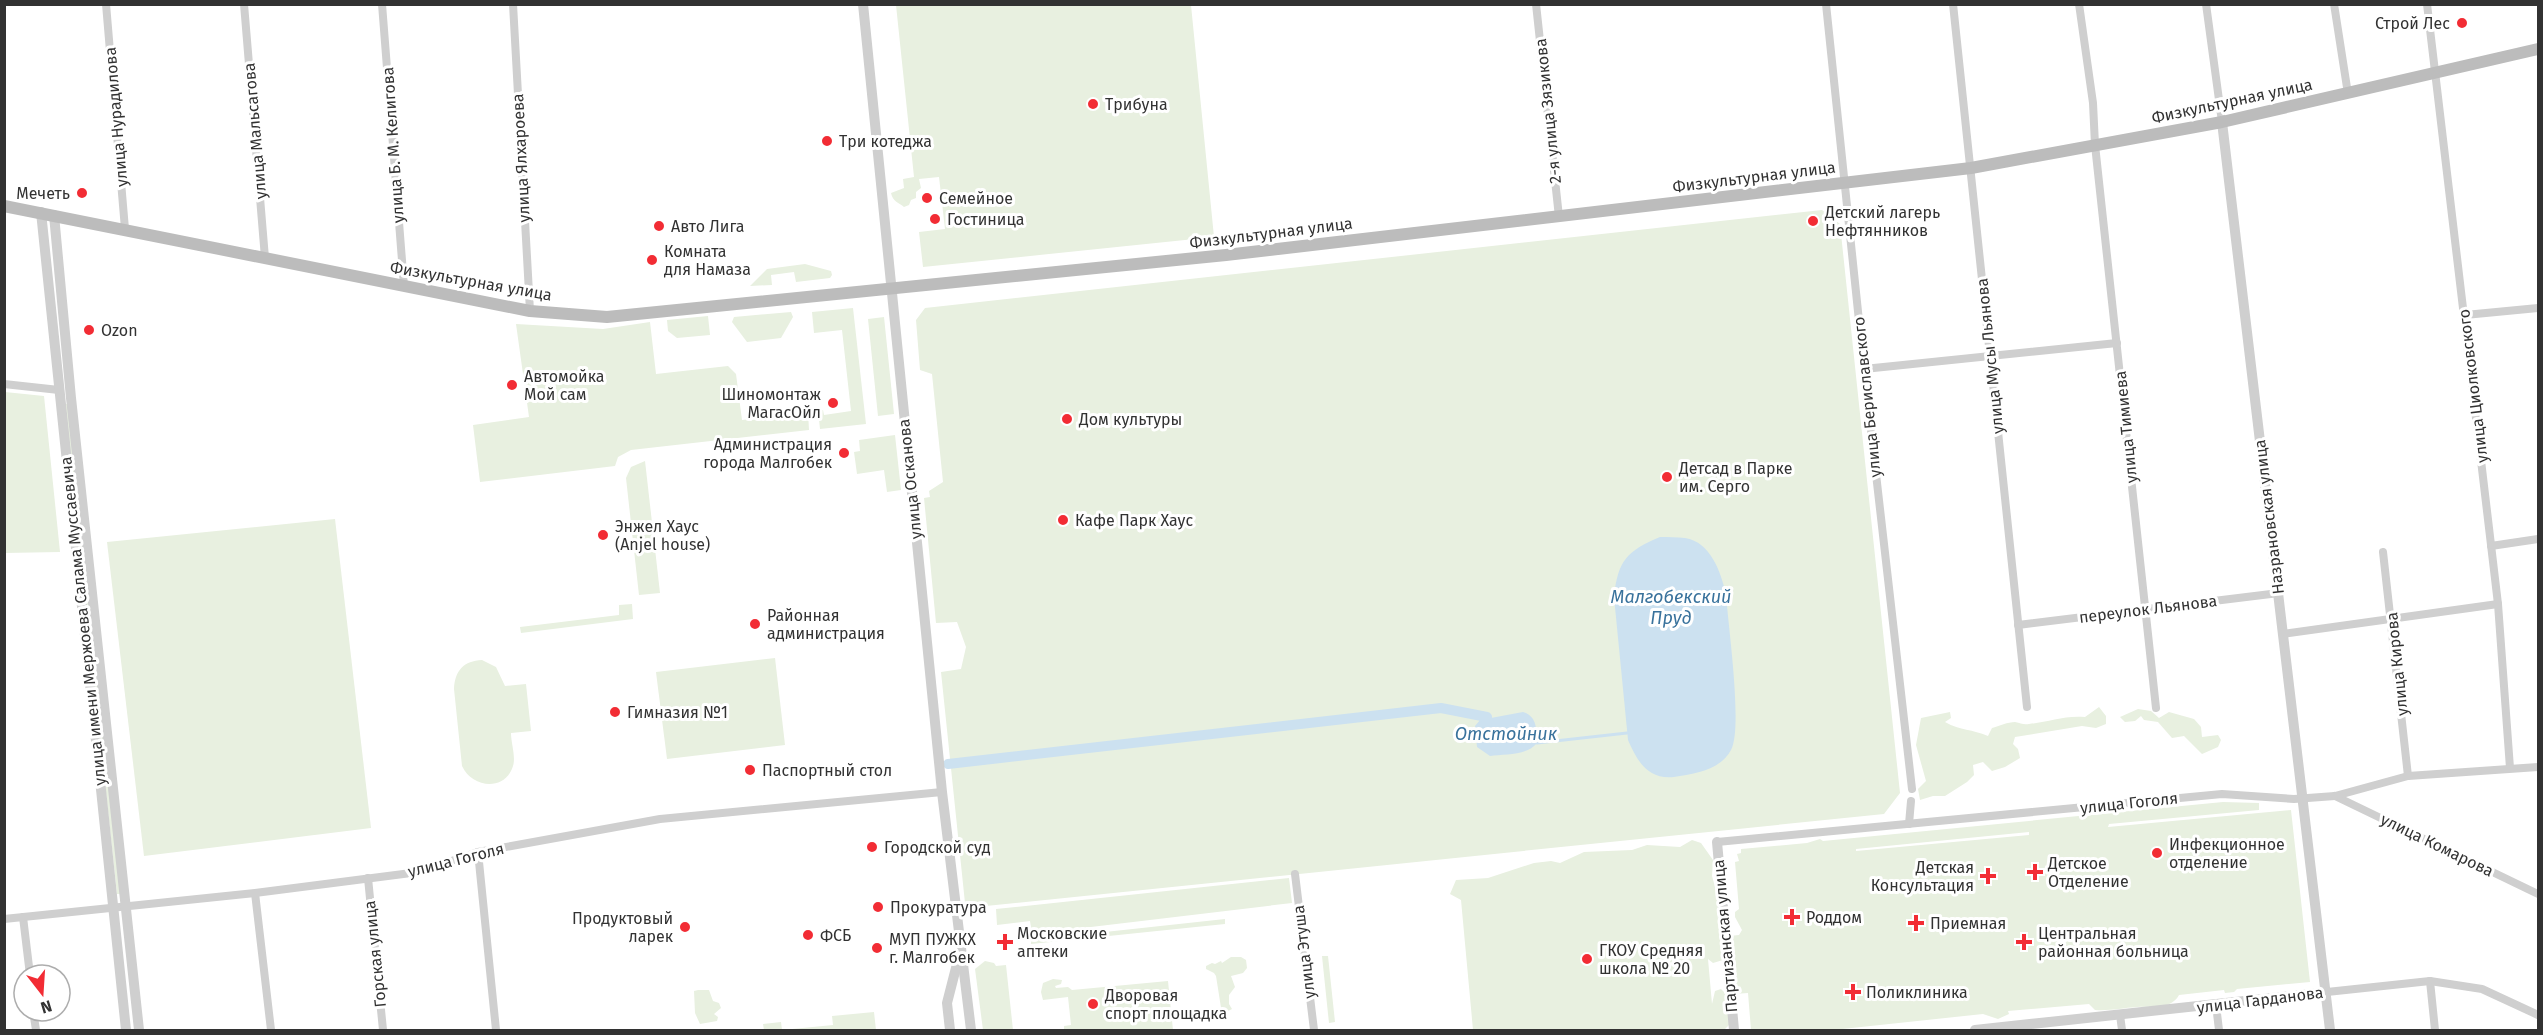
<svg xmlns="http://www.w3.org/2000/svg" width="2543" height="1035" viewBox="0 0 2543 1035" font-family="'Fira Sans',sans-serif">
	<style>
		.green { fill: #e8f0e0; fill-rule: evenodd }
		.water { fill: #cce1f0 }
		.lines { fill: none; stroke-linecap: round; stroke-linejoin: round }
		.stream { stroke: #cce1f0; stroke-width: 3 }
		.canal { stroke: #cce1f0; stroke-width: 10 }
		.minor { stroke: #cfcfcf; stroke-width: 8 }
		.tertiary { stroke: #cfcfcf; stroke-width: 10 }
		.secondary { stroke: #bcbcbc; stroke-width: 12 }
		.poi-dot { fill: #f22c34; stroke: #fff; stroke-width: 2 }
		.labels { text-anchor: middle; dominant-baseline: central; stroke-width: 6; stroke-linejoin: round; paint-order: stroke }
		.poi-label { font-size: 16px; fill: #323232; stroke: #fff; text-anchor: start }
		.street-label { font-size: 16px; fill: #323232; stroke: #fff }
		.water-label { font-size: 18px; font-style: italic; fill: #39729c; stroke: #fff }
	</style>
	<rect width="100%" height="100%" fill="#fff"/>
	<g class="green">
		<path d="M 896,5 L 1191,5 L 1214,237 L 923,267 L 919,232 L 945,229 L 939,177 L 919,179 L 921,188 L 916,192 L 916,198 L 911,200 L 909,205 L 904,207 C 898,202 893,202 891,193 L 904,188 L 903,179 L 914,177 Z"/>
		<path d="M 1822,210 L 1840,224 L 1900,793 L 1884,814 L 976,907 L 965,903 L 941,672 L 961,669 L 966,647 L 957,622 L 936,623 L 924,498 L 930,497 L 929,491 L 943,482 L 932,374 L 920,370 L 916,320 L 925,308 Z"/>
		<path d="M 805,264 L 831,271 L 832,275 L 830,278 L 796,282 L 794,272 L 771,275 L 772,285 L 750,286 L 767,269 Z"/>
		<path d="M 853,308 L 866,424 L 820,429 L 818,410 L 823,410 L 824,415 L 851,411 L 842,330 L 814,333 L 812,312 Z"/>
		<path d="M 791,312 L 793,317 L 781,338 L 747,342 L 732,322 L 734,317 Z"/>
		<path d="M 708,316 L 710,335 L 677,338 L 668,331 L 667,320 Z"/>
		<path d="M 884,317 L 894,414 L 878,416 L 868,319 Z"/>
		<path d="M 650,322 L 656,374 L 728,366 L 736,374 L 742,420 L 808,412 L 809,430 L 631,450 L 618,457 L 615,466 L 480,482 L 473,425 L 529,417 L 516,324 L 603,329 Z"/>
		<path d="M 5,392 L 44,396 L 60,552 L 5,553 Z"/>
		<path d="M 64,404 L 68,404 L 121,894 L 117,894 Z"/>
		<path d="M 895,435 L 901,490 L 887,492 L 884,470 L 857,474 L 854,452 L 860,451 L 859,440 Z"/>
		<path d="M 645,461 L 660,593 L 639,595 L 626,478 L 631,467 Z"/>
		<path d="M 335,519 L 371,828 L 144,856 L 107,542 Z"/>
		<path d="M 632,604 L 633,619 L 521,633 L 520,627 L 619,615 L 619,605 Z"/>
		<path d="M 775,658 L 785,745 L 667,759 L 656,672 Z"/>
		<path d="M 482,660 L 496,667 L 505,686 L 526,684 L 531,731 L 511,733 C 511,743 516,757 513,766 C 505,792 472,788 462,766 L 454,689 C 455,670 464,661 482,660 Z"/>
		<path d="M 2099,707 L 2106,716 L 2106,724 L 2096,728 L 2082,726 L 2015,737 L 2013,744 L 2018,749 L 2020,758 L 2005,767 L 1992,771 L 1983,762 L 1973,765 L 1974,775 L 1967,782 L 1945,796 L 1933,796 L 1920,800 L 1918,789 L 1926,781 L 1916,745 L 1921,718 L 1950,712 L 1951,718 L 1945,722 C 1961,731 1972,729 1988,736 L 1992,728 C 1999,726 2008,722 2015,722 C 2021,723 2023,725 2029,724 C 2048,722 2065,715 2085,717 Z"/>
		<path d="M 2138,709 L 2151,711 L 2159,718 L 2169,712 L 2194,719 L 2201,727 L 2202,737 L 2218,735 L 2221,740 L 2218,747 L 2202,754 L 2184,736 L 2172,738 L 2158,722 L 2144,720 L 2141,716 L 2135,721 L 2125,722 L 2120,717 Z"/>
		<path d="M 2223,802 L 2259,803 L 2259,810 L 2109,824 L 2108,827 L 2291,810 L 2310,982 L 2237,989 L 2234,992 L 2225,993 L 2224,990 L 2179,995 C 2171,1010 2151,1006 2137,1007 C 2122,1008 2110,1011 2095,1010 L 2089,1004 L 2008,1011 L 2009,1014 L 1998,1019 L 1983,1014 L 1833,1030 L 1751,1030 L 1748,993 L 1734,994 L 1729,936 L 1739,935 L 1742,930 L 1735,917 L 1735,912 L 1739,909 L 1735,862 L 1739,861 L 1737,854 L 1741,853 L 1741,849 L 1807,843 L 1820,839 L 1823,841 ZM 2029,832 L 2029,835 L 1856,851 L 1856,849 Z"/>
		<path d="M 1692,840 L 1701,843 L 1713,860 L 1712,876 L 1719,901 L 1717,911 L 1723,960 L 1713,963 L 1708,959 L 1712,1004 L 1715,991 L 1721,989 L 1730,998 L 1729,1025 L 1724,1030 L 1473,1030 L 1461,900 L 1450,894 L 1456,880 L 1488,878 L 1534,863 L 1551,861 L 1560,863 L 1584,852 L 1632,850 L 1647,845 L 1680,847 Z"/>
		<path d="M 1289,878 L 1292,903 L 1032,934 L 1030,921 L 997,925 L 996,909 Z"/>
		<path d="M 1225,919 L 1225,924 L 1031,944 L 1031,940 Z"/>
		<path d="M 1328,956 L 1335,1022 L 1329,1023 L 1322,956 Z"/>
		<path d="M 1231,957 L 1241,957 L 1246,960 L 1247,968 L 1243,973 L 1231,976 L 1235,987 L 1229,995 L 1229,1004 L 1232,1009 L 1222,1014 L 1216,976 L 1214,973 L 1206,969 L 1206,966 L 1212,963 L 1215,964 L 1221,961 L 1222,963 Z"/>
		<path d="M 985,961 L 994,963 L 996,966 L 1006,965 L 1013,1030 L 983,1030 L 975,969 Z"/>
		<path d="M 1053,979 L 1062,980 L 1061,984 L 1055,986 L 1056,988 L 1068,987 L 1072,990 L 1168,981 L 1173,1030 L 1064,1030 L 1064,1026 L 1071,1025 L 1068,997 L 1043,1000 L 1041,992 L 1043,983 Z"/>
		<path d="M 698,990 L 709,990 L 713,1001 L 719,1003 L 721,1008 L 714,1014 L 718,1017 L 717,1021 L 700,1024 L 695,1013 L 694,991 Z"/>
		<path d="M 874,1012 L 876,1030 L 764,1030 L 763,1024 L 781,1022 L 782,1030 L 833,1025 L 832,1016 Z"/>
	</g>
	<g class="water">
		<path d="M 1660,537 C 1668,537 1677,537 1685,538 C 1711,542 1721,573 1726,594 C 1728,625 1743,728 1731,750 C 1720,770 1695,774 1674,777 C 1648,780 1637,761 1628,740 L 1614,597 C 1618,560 1627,551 1660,537 Z"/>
		<path d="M 1523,712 C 1538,717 1536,730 1537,743 C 1527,756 1504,754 1490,756 L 1477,747 L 1475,726 L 1480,720 Z"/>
	</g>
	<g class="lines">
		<path class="stream" d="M 1537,743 L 1627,733"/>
		<path class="canal" d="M 948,764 L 1441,708 L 1487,717"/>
		<g class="minor">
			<path d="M 106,4 L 125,229"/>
			<path d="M 244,4 L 265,258"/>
			<path d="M 382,4 L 404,286"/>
			<path d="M 513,4 L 530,311"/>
			<path d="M 1536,4 L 1559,217"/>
			<path d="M 1826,4 L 1864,369 L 1912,789"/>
			<path d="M 1953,4 L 2027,707"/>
			<path d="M 2079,4 L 2093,103 L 2095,145 L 2156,708"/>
			<path d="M 2206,4 L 2222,122"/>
			<path d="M 2334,4 L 2348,94"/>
			<path d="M 2427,4 L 2498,604 L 2510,768"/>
			<path d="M 2465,315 L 2538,308"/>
			<path d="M 1864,369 L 2117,343"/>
			<path d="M 4,384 L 59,390"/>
			<path d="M 2491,546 L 2538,539"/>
			<path d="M 2383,552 L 2408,776"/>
			<path d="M 2018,625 L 2279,593"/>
			<path d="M 2283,634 L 2498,604"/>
			<path d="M 2335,796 L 2538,894"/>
			<path d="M 1909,824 L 1911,801"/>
			<path d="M 1717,842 L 2222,794 L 2294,799 L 2335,796 L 2408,776 L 2538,767"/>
			<path d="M 478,852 L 496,1030"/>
			<path d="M 1295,874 L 1314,1030"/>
			<path d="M 368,878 L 383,1030"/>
			<path d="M 255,893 L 271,1030"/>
			<path d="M 23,917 L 30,975"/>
			<path d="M 4,919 L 255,893 L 419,872 L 478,852 L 660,819 L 942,792"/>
			<path d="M 2430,981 L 2435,1030"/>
			<path d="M 2327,992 L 2430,981 L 2482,989 L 2538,1015"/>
			<path d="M 2216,1005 L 2219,1030"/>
			<path d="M 33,1011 L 36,1030"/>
			<path d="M 2120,1015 L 2122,1030"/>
		</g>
		<g class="tertiary">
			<path d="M 863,4 L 942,792 L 971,1030"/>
			<path d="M 2222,122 L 2330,1030"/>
			<path d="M 41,212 L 126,1030"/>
			<path d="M 54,215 L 71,398 L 139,1030"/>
			<path d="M 1717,842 L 1734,1030"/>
			<path d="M 950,1030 L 947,1003 L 958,960"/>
			<path d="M 1975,1030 L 2327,992"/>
		</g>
		<path class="secondary" d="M 4,206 L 530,311 L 607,317 L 1226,255 L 1971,168 L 2222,122 L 2538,49"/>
	</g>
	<g class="poi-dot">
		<circle cx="2462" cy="23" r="6"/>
		<circle cx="1093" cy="104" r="6"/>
		<circle cx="827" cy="141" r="6"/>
		<circle cx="82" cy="193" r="6"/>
		<circle cx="927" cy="198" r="6"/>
		<circle cx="935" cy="219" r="6"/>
		<circle cx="1813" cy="221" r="6"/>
		<circle cx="659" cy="226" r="6"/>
		<circle cx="652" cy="260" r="6"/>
		<circle cx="89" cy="330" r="6"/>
		<circle cx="512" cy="385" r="6"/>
		<circle cx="833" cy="403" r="6"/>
		<circle cx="1067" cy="419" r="6"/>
		<circle cx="844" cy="453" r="6"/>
		<circle cx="1667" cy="477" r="6"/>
		<circle cx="1063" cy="520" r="6"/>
		<circle cx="603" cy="535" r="6"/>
		<circle cx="755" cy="624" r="6"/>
		<circle cx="615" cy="712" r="6"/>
		<circle cx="750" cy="770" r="6"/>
		<circle cx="872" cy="847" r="6"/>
		<circle cx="2157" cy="853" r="6"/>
		<path d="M2032 863h6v6h6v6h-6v6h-6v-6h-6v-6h6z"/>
		<path d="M1985 867h6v6h6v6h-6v6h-6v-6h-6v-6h6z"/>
		<circle cx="878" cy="907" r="6"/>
		<path d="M1789 908h6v6h6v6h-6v6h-6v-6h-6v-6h6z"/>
		<path d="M1913 914h6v6h6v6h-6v6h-6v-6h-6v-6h6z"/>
		<circle cx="685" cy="927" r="6"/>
		<circle cx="808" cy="935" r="6"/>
		<path d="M1002 933h6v6h6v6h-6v6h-6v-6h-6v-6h6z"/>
		<path d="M2021 933h6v6h6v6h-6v6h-6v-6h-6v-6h6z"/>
		<circle cx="877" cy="948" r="6"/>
		<circle cx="1587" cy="959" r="6"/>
		<path d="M1850 983h6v6h6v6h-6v6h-6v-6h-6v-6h6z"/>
		<circle cx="1093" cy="1004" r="6"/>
	</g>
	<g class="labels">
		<g class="poi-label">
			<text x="2450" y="23" text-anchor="end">Строй Лес</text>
			<text x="1105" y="104">Трибуна</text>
			<text x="839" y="141">Три котеджа</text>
			<text x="70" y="193" text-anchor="end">Мечеть</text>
			<text x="939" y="198">Семейное</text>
			<text x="1825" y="212">Детский лагерь<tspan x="1825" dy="18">Нефтянников</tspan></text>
			<text x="947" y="219">Гостиница</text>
			<text x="671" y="226">Авто Лига</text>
			<text x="664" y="251">Комната<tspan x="664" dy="18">для Намаза</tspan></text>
			<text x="101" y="330">Ozon</text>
			<text x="524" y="376">Автомойка<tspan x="524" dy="18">Мой сам</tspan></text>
			<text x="821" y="394" text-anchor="end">Шиномонтаж<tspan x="821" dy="18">МагасОйл</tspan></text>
			<text x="1079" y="419">Дом культуры</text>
			<text x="832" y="444" text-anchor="end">Администрация<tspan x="832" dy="18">города Малгобек</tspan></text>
			<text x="1679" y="468">Детсад в Парке<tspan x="1679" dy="18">им. Серго</tspan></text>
			<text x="1075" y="520">Кафе Парк Хаус</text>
			<text x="615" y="526">Энжел Хаус<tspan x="615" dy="18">(Anjel house)</tspan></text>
			<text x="767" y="615">Районная<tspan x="767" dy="18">администрация</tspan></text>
			<text x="627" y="712">Гимназия №1</text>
			<text x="762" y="770">Паспортный стол</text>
			<text x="2169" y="844">Инфекционное<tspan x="2169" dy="18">отделение</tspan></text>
			<text x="884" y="847">Городской суд</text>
			<text x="2048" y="863">Детское<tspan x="2048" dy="18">Отделение</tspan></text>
			<text x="1974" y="867" text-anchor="end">Детская<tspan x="1974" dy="18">Консультация</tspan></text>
			<text x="890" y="907">Прокуратура</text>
			<text x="1806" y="917">Роддом</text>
			<text x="673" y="918" text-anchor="end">Продуктовый<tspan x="673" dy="18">ларек</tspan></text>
			<text x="1930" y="923">Приемная</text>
			<text x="1017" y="933">Московские<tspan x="1017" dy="18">аптеки</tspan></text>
			<text x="2038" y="933">Центральная<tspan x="2038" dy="18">районная больница</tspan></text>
			<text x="820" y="935">ФСБ</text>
			<text x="889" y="939">МУП ПУЖКХ<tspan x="889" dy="18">г. Малгобек</tspan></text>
			<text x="1599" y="950">ГКОУ Средняя<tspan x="1599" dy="18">школа № 20</tspan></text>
			<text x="1866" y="992">Поликлиника</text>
			<text x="1105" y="995">Дворовая<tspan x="1105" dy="18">спорт площадка</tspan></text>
		</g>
		<g class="street-label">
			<text transform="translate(2232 101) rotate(-12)">Физкультурная улица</text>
			<text transform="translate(1548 111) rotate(-96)">2-я улица Зязикова</text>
			<text transform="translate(116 117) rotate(-95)">улица Нурадилова</text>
			<text transform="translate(255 131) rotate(-95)">улица Мальсагова</text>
			<text transform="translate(393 145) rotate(-94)">улица Б. М. Келигова</text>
			<text transform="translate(521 158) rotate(-93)">улица Ялхароева</text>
			<text transform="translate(1754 177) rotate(-7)">Физкультурная улица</text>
			<text transform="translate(1271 233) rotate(-7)">Физкультурная улица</text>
			<text transform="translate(471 281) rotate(10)">Физкультурная улица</text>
			<text transform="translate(1990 356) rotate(-96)">улица Мусы Льянова</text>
			<text transform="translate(2473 386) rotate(-97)">улица Циолковского</text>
			<text transform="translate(1867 397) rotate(-96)">улица Бериславского</text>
			<text transform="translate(2126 427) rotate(-96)">улица Тимиева</text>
			<text transform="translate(910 479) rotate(-96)">улица Осканова</text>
			<text transform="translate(2269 517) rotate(-97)">Назрановская улица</text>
			<text transform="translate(2148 609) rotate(-7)">переулок Льянова</text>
			<text transform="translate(83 621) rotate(-96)">улица имени Мержоева Салама Муссаевича</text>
			<text transform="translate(2397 664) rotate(-96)">улица Кирова</text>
			<text transform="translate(2129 803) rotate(-6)">улица Гоголя</text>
			<text transform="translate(2437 845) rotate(26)">улица Комарова</text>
			<text transform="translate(456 860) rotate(-14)">улица Гоголя</text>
			<text transform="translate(1725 936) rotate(-95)">Партизанская улица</text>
			<text transform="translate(1304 952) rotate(-97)">улица Этуша</text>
			<text transform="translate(375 954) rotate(-96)">Горская улица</text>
			<text transform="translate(2260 1000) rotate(-7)">улица Гарданова</text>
		</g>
		<g class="water-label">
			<text x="1671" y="597">Малгобекский<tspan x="1671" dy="21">Пруд</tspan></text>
			<text x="1506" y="734">Отстойник</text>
		</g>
	</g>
	<rect width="2543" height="1035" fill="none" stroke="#323232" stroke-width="12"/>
	<g transform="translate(42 993) rotate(163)"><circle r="28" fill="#ffffff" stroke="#adadad" stroke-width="1.5"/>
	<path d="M0-4.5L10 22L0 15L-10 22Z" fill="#f22c34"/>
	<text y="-9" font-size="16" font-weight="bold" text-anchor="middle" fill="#323232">N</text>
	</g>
</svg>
